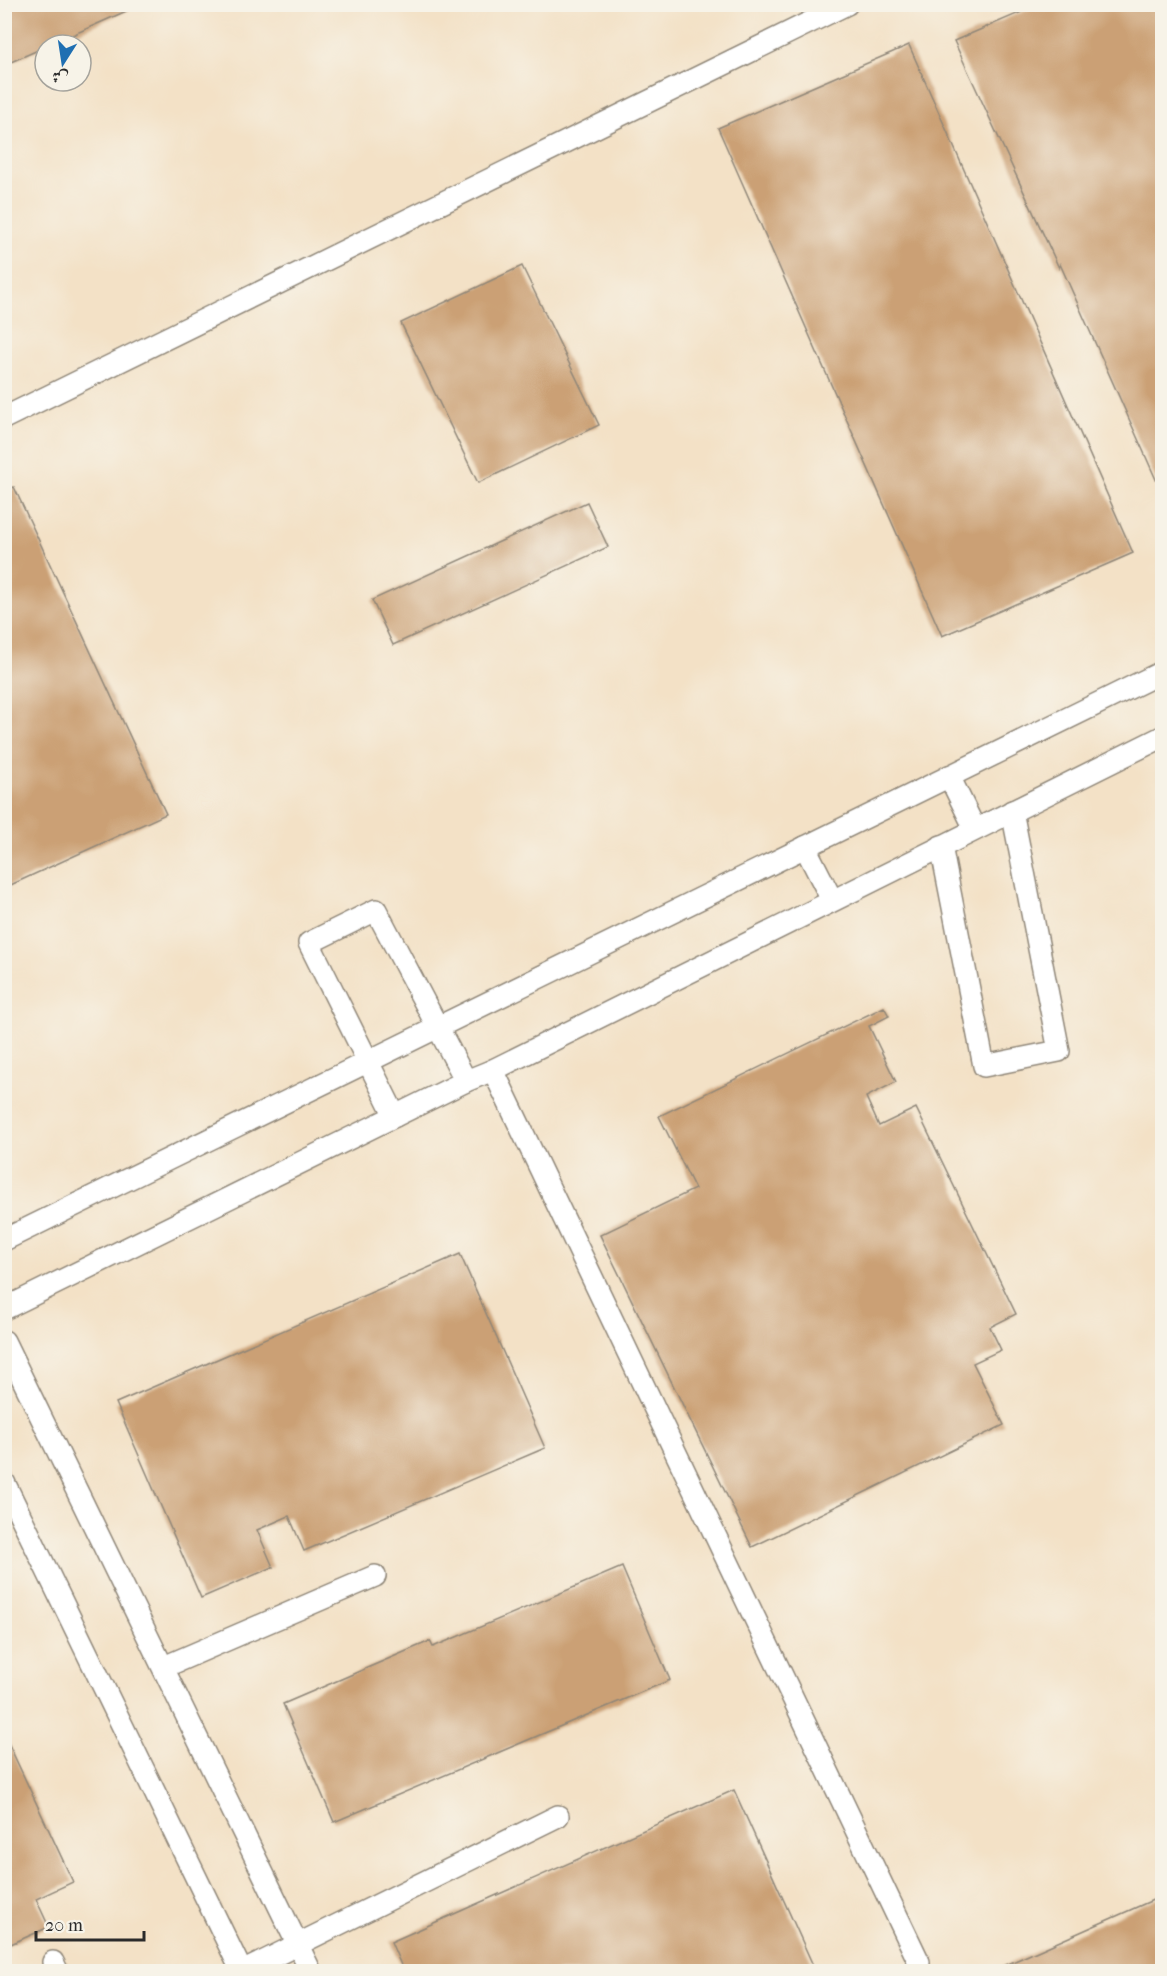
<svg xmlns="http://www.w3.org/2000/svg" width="1167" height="1976" viewBox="0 0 1167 1976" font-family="'IM FELL French Canon',Amiri,serif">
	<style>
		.building { fill: #cba075 }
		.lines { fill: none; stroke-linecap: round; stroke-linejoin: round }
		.lane-casing { stroke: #8f8678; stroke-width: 24 }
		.lane { stroke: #fff; stroke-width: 21 }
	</style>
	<rect width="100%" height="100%" fill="#f7f3e8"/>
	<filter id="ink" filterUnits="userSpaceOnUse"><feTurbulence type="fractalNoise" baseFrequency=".0167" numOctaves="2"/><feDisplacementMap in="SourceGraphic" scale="12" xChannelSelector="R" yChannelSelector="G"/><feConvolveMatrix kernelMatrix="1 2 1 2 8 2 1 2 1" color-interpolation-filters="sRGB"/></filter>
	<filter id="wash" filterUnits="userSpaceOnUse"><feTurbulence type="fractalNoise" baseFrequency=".008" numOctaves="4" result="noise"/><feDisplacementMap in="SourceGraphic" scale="24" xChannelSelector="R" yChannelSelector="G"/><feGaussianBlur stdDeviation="1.35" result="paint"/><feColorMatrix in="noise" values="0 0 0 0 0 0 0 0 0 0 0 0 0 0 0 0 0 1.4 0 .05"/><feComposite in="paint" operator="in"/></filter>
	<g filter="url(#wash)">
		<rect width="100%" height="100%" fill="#f3e1c6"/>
		<g id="blocks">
			<g class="building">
				<path d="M 4,4 L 142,4 L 50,45 L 45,45 L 45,47 L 4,65 Z"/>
				<path d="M 1040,4 L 1162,4 L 1162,493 L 1060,264 L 1059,268 L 954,41 Z"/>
				<path d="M 909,45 L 1133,553 L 942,636 L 718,128 Z"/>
				<path d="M 522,266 L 599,425 L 478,483 L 401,323 Z"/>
				<path d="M 14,487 L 166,814 L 4,888 L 4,491 Z"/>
				<path d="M 587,502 L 608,547 L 393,645 L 372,600 Z"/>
				<path d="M 884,1007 L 889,1016 L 869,1026 L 896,1082 L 866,1097 L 879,1126 L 916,1108 L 1016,1314 L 990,1327 L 1001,1350 L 973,1363 L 1004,1425 L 752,1547 L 600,1235 L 695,1189 L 659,1116 Z"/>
				<path d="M 460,1254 L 545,1448 L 304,1551 L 289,1516 L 257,1530 L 273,1567 L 201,1598 L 116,1403 Z"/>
				<path d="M 622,1567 L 670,1680 L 334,1822 L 283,1704 L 430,1641 L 433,1647 Z"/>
				<path d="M 4,1734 L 73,1882 L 36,1899 L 49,1927 L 4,1947 Z"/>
				<path d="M 734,1790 L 816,1972 L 404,1972 L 391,1942 Z"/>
				<path d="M 1162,1896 L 1162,1972 L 990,1972 Z"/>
			</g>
		</g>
	</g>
	<g filter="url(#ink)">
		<use href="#blocks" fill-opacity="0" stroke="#8f8678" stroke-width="1.5"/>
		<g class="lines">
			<defs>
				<g id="lane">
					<path d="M 4,418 L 847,4"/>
					<path d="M 949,776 L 975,829"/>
					<path d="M 941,846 L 984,1066 L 1059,1051 L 1012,811"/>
					<path d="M 805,847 L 832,900"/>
					<path d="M 493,1070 L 919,1962"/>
					<path d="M 395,1116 L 309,943 L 376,910 L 466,1081"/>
					<path d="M 4,1240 L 1162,672"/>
					<path d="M 4,1309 L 466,1081 L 493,1070 L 1162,737"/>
					<path d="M 4,1341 L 311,1972"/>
					<path d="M 4,1482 L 242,1972"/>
					<path d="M 164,1667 L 375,1576"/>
					<path d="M 53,1962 L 58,1972"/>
					<path d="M 242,1972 L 558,1816"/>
				</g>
			</defs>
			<use href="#lane" class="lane-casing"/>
			<use href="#lane" class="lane"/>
		</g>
	</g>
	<rect width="1167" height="1976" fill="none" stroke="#f7f3e8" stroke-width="24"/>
	<g transform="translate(63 63) rotate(192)"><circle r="28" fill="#f7f3e8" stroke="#a5a39c" stroke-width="1.5"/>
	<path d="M0-4.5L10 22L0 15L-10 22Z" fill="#1f6fb2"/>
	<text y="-9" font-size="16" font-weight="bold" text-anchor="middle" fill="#2b2b2b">ش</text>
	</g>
	<path d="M36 1931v9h108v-9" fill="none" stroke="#2b2b2b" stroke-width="3"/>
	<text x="45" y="1931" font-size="18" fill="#2b2b2b" stroke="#f7f3e8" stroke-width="4.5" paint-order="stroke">20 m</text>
</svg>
